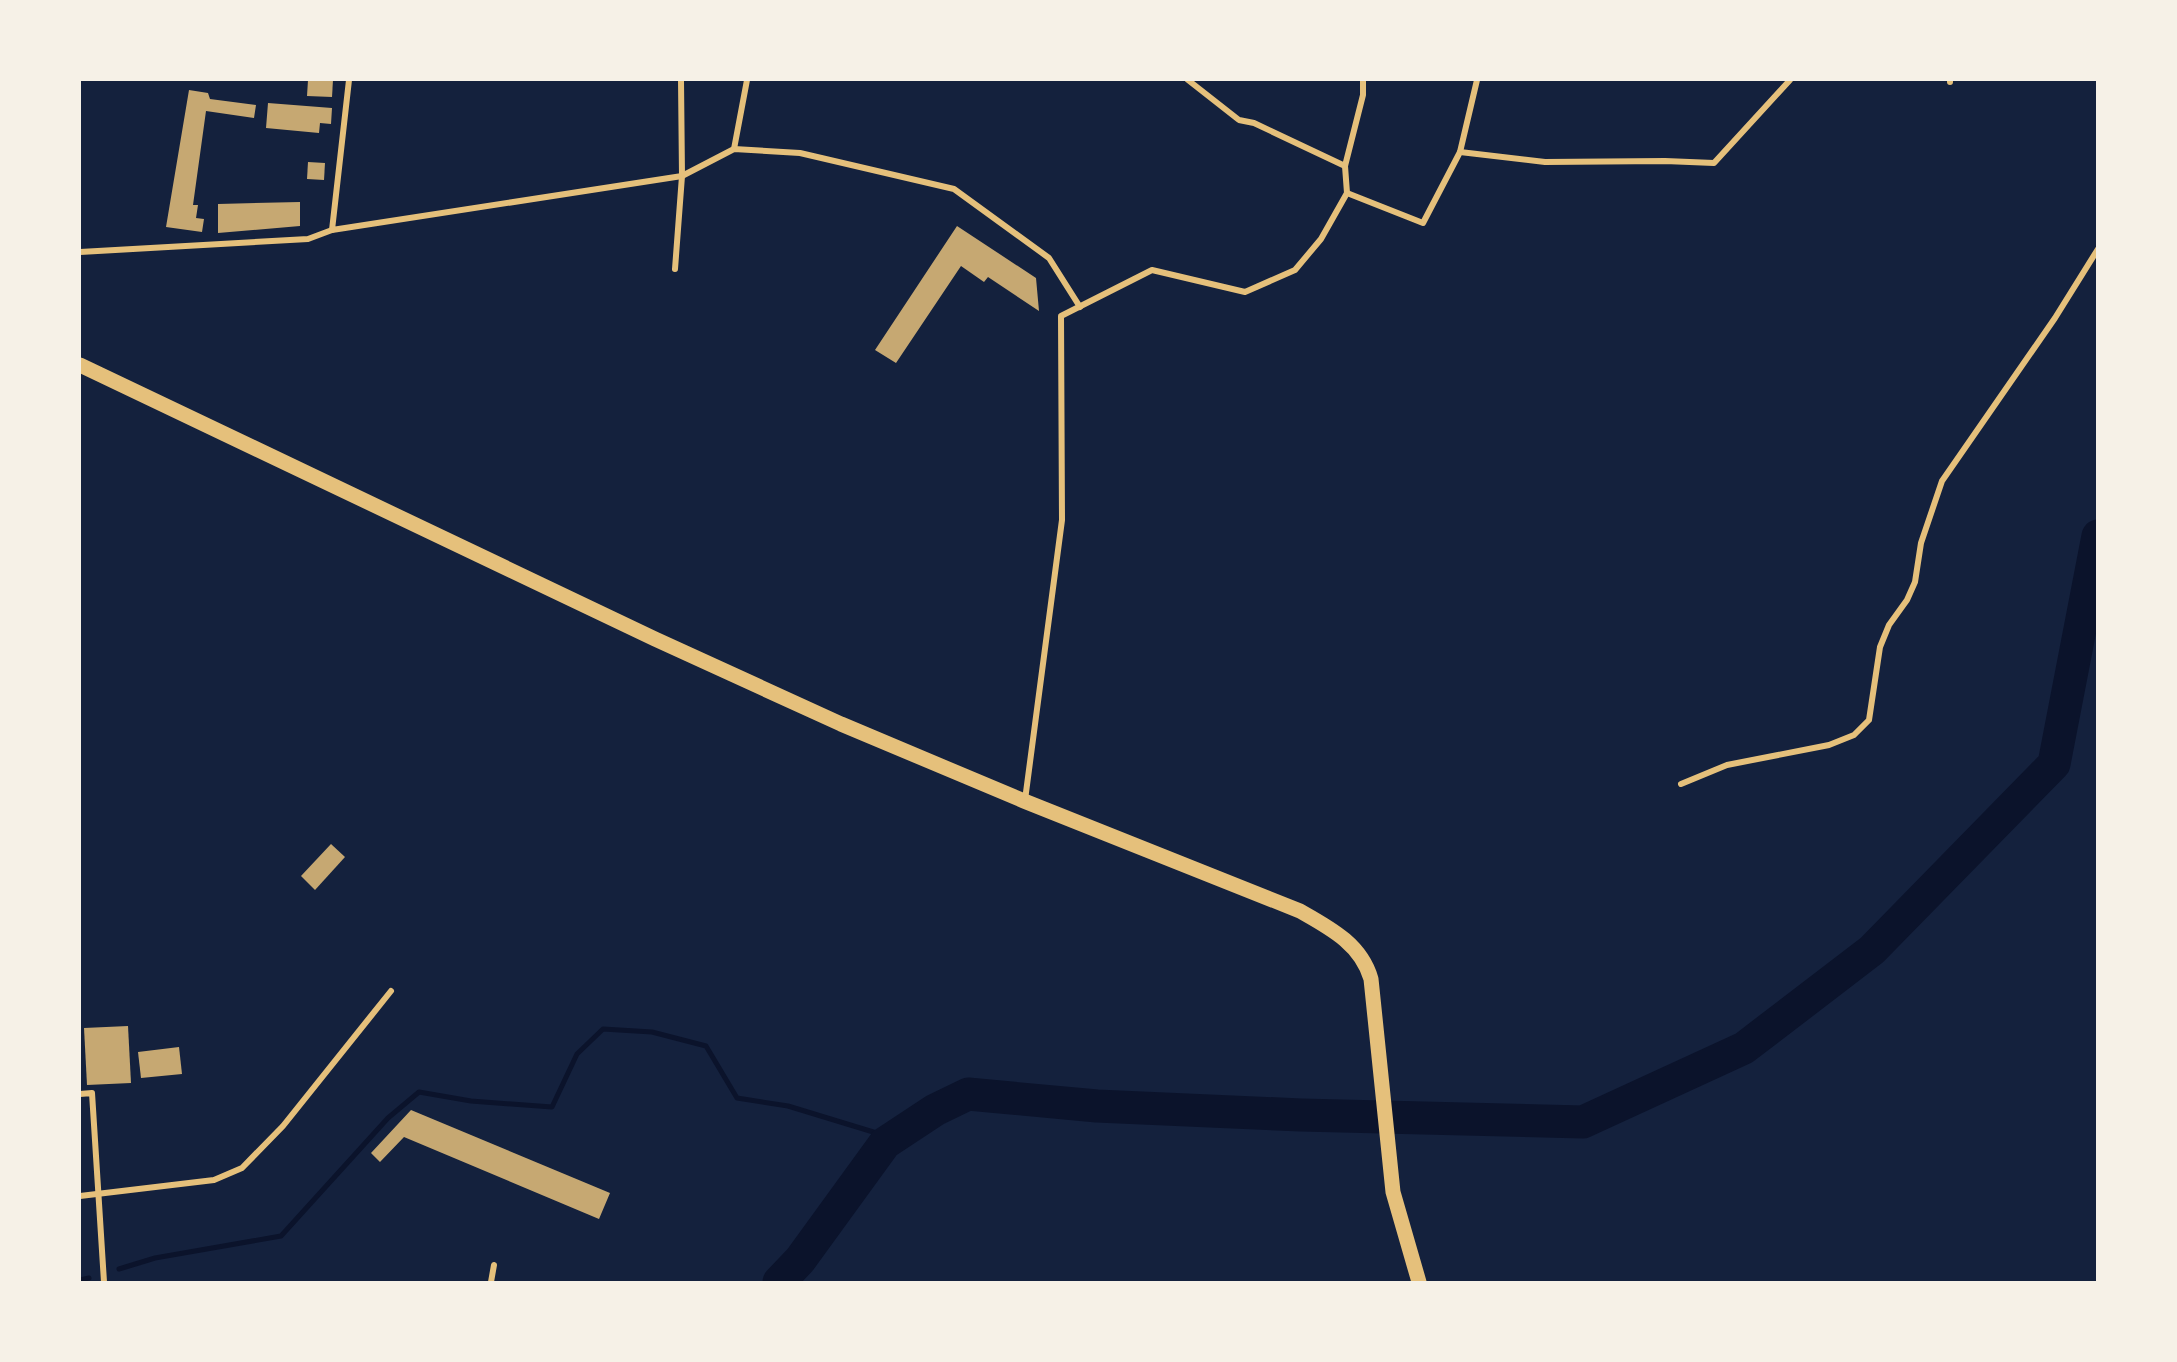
<svg xmlns="http://www.w3.org/2000/svg" width="2177" height="1362" viewBox="0 0 2177 1362" font-family="Rubik,sans-serif">
	<style>
		.lines { fill: none; stroke-linecap: round; stroke-linejoin: round }
		.stream { stroke: #0b132b; stroke-width: 5 }
		.river { stroke: #0b132b; stroke-width: 33 }
		.building { fill: #c6a872 }
		.minor { stroke: #e5c07b; stroke-width: 6 }
		.primary { stroke: #e5c07b; stroke-width: 15 }
	</style>
	<rect width="100%" height="100%" fill="#14213d"/>
	<g class="lines">
		<g class="stream">
			<path d="M 119,1269 L 155,1258 L 281,1236 L 388,1118 L 419,1092 L 471,1101 L 552,1107 L 577,1054 L 603,1029 L 652,1032 L 706,1046 L 737,1098 L 788,1106 L 893,1138"/>
			<path d="M 80,1280 L 89,1278"/>
		</g>
		<path class="river" d="M 779,1282 L 800,1260 L 885,1143 L 935,1110 L 968,1094 L 1097,1106 L 1301,1115 L 1583,1122 L 1744,1048 L 1872,950 L 2054,764 L 2098,536"/>
	</g>
	<g class="building">
		<path d="M 308,80 L 333,80 L 332,97 L 307,96 Z"/>
		<path d="M 189,90 L 208,93 L 210,99 L 256,105 L 254,118 L 206,111 L 193,205 L 198,205 L 196,218 L 204,219 L 202,232 L 166,227 Z"/>
		<path d="M 268,103 L 332,108 L 331,124 L 320,123 L 319,133 L 266,128 Z"/>
		<path d="M 308,162 L 325,163 L 324,180 L 307,179 Z"/>
		<path d="M 300,202 L 300,226 L 218,233 L 218,204 Z"/>
		<path d="M 957,226 L 1036,278 L 1039,311 L 988,277 L 984,282 L 961,266 L 896,363 L 875,350 Z"/>
		<path d="M 331,844 L 345,857 L 315,890 L 301,876 Z"/>
		<path d="M 128,1026 L 131,1083 L 87,1085 L 84,1028 Z"/>
		<path d="M 179,1047 L 182,1074 L 141,1078 L 138,1052 Z"/>
		<path d="M 411,1110 L 610,1193 L 599,1219 L 404,1137 L 380,1162 L 371,1153 Z"/>
	</g>
	<g class="lines">
		<g class="minor">
			<path d="M 349,80 L 332,230 L 682,176 L 734,149 L 800,153 L 954,189 L 1049,258 L 1080,307"/>
			<path d="M 1188,80 L 1239,120 L 1254,123 L 1345,166"/>
			<path d="M 1950,82 L 1950,80"/>
			<path d="M 734,149 L 747,80"/>
			<path d="M 1460,152 L 1477,80"/>
			<path d="M 1347,193 L 1345,166 L 1363,95 L 1363,80"/>
			<path d="M 80,252 L 308,239 L 332,230"/>
			<path d="M 675,269 L 682,176 L 681,80"/>
			<path d="M 1681,784 L 1727,765 L 1829,745 L 1854,735 L 1869,720 L 1880,647 L 1889,625 L 1907,600 L 1915,582 L 1921,543 L 1942,481 L 2055,318 L 2098,249"/>
			<path d="M 1025,800 L 1062,520 L 1061,316 L 1152,270 L 1245,292 L 1295,270 L 1321,239 L 1347,193 L 1423,223 L 1460,152 L 1545,162 L 1665,161 L 1714,163 L 1790,80"/>
			<path d="M 80,1094 L 92,1093 L 104,1282"/>
			<path d="M 80,1196 L 214,1180 L 242,1168 L 283,1126 L 391,991"/>
			<path d="M 491,1282 L 494,1265"/>
		</g>
		<path class="primary" d="M 80,365 L 655,639 L 841,724 L 1024,801 L 1300,911 C 1330,928 1361,944 1371,979 L 1393,1192 L 1419,1282"/>
	</g>
	<rect width="2177" height="1362" fill="none" stroke="#f6f1e7" stroke-width="162"/>
</svg>
